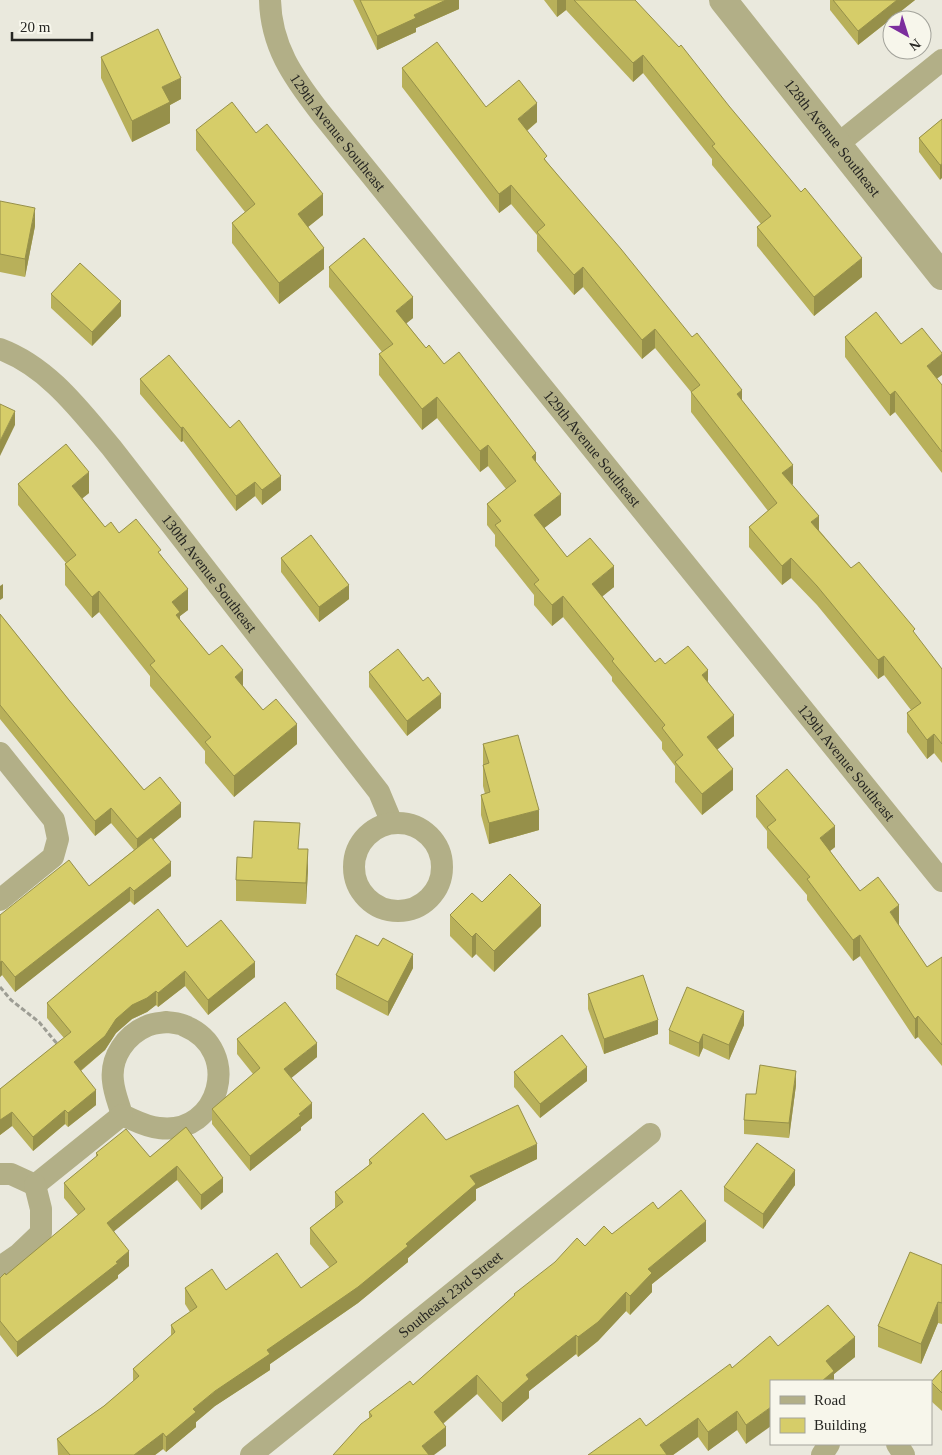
<svg xmlns="http://www.w3.org/2000/svg" width="942" height="1455" viewBox="0 0 942 1455" font-family="'Times New Roman',serif">
	<style>
		.lines { fill: none; stroke-linecap: round; stroke-linejoin: round }
		.path { stroke: #9d9d94; stroke-width: 3; stroke-dasharray: 5 2.5; stroke-linecap: butt }
		.minor { stroke: #b2af87; stroke-width: 22 }
		.tertiary { stroke: #b2af87; stroke-width: 28 }
		.wall { fill: #b8b05a }
		.shaded-wall { fill: #96904a }
		.building { fill: #d6cd69; stroke: #96904a }
		.labels { text-anchor: middle; dominant-baseline: central; stroke-width: 4; stroke-linejoin: round; paint-order: stroke }
		.street-label { font-size: 15px; fill: #262622; stroke: #f7f6eb }
	</style>
	<rect width="100%" height="100%" fill="#eae9dd"/>
	<g class="lines">
		<path class="path" d="M 0,987 L 11,1000 L 39,1022 L 59,1046"/>
		<g class="minor">
			<path id="s1" d="M 270,0 C 271,46 293,77 320,112 L 942,881"/>
			<path d="M 838,144 L 942,60"/>
			<path id="s2" d="M 0,349 C 48,367 79,409 111,447 L 379,792 L 392,823"/>
			<path d="M 0,753 L 54,820 L 58,839 L 53,857 L 0,900"/>
			<circle cx="398" cy="867" r="44"/>
			<path d="M 167,1022 C 173,1023 180,1023 185,1026 C 243,1050 220,1136 159,1128 C 146,1127 134,1120 122,1115 C 119,1104 114,1093 113,1081 C 110,1057 126,1035 147,1026 C 153,1023 160,1023 167,1022 Z"/>
			<path d="M 0,1174 L 11,1174 L 35,1185"/>
			<path d="M 35,1185 L 122,1115"/>
			<path d="M 0,1267 L 19,1254 L 41,1233 L 41,1209 L 35,1185"/>
			<path d="M 897,1444 L 904,1455"/>
			<path id="s3" d="M 251,1455 L 650,1134"/>
			<path d="M 822,1455 L 829,1444"/>
		</g>
		<path class="tertiary" id="s4" d="M 723,0 L 942,276"/>
	</g>
	<g class="wall">
		<path d="M 353,0 L 459,0 L 459,9 L 416,28 L 416,32 L 377,50 Z"/>
		<path d="M 544,0 L 635,0 L 862,277 L 814,316 L 757,246 L 757,227 L 761,224 L 712,165 L 712,159 L 643,73 L 633,82 L 566,10 L 557,17 Z"/>
		<path d="M 830,0 L 915,0 L 858,45 L 830,10 Z"/>
		<path d="M 101,57 L 181,99 L 170,105 L 170,123 L 132,142 L 101,78 Z"/>
		<path d="M 402,68 L 486,107 L 537,122 L 527,131 L 547,162 L 742,401 L 793,484 L 792,485 L 819,530 L 851,568 L 915,635 L 942,669 L 942,763 L 934,753 L 927,759 L 907,732 L 907,713 L 911,710 L 884,675 L 878,679 L 817,605 L 791,578 L 782,585 L 749,547 L 749,527 L 768,511 L 691,412 L 691,392 L 655,348 L 642,359 L 583,287 L 574,295 L 537,251 L 537,235 L 511,204 L 499,213 L 402,87 Z"/>
		<path d="M 942,119 L 940,180 L 919,152 L 919,138 Z"/>
		<path d="M 196,130 L 256,133 L 323,215 L 308,227 L 324,269 L 279,304 L 232,243 L 232,223 L 245,212 L 196,150 Z"/>
		<path d="M 0,201 L 35,226 L 25,277 L 0,272 Z"/>
		<path d="M 329,267 L 413,318 L 406,323 L 426,348 L 444,364 L 536,463 L 561,515 L 544,528 L 567,557 L 614,587 L 602,596 L 655,662 L 665,664 L 708,682 L 734,736 L 717,749 L 733,790 L 702,815 L 675,782 L 675,766 L 662,749 L 662,742 L 612,681 L 612,677 L 563,617 L 552,626 L 534,605 L 534,595 L 495,546 L 495,535 L 487,525 L 487,504 L 506,489 L 488,466 L 480,472 L 437,418 L 422,430 L 379,375 L 379,354 L 382,352 L 329,287 Z"/>
		<path d="M 51,294 L 121,316 L 92,346 L 51,308 Z"/>
		<path d="M 845,337 L 901,344 L 937,379 L 942,385 L 942,473 L 895,412 L 890,416 L 845,357 Z"/>
		<path d="M 140,379 L 281,490 L 262,505 L 255,496 L 236,511 L 183,441 L 181,442 L 140,394 Z"/>
		<path d="M 18,484 L 89,493 L 82,498 L 105,527 L 119,533 L 161,555 L 188,610 L 180,616 L 180,620 L 209,655 L 243,686 L 263,710 L 297,744 L 234,797 L 205,763 L 205,751 L 150,686 L 150,676 L 99,612 L 92,618 L 65,585 L 65,564 L 66,563 L 18,505 Z"/>
		<path d="M 281,558 L 349,599 L 319,622 L 281,572 Z"/>
		<path d="M 0,614 L 69,700 L 144,790 L 181,817 L 153,840 L 171,876 L 134,905 L 130,901 L 15,992 L 2,975 L 0,977 L 0,915 L 89,886 L 134,850 L 111,823 L 95,836 L 0,719 Z"/>
		<path d="M 369,672 L 423,681 L 441,708 L 407,736 L 369,687 Z"/>
		<path d="M 483,744 L 539,830 L 489,844 L 481,815 L 481,795 L 485,794 L 483,786 Z"/>
		<path d="M 756,796 L 835,847 L 830,851 L 860,891 L 899,926 L 927,967 L 942,957 L 942,1066 L 918,1037 L 915,1039 L 860,956 L 853,961 L 807,900 L 807,895 L 767,848 L 767,831 L 756,817 Z"/>
		<path d="M 299,849 L 308,870 L 306,904 L 236,901 L 236,880 L 252,858 Z"/>
		<path d="M 482,902 L 541,926 L 494,972 L 476,954 L 472,958 L 450,936 L 450,915 Z"/>
		<path d="M 187,947 L 255,977 L 208,1015 L 185,986 L 158,1007 L 156,1005 L 147,1012 L 132,1019 L 116,1033 L 105,1050 L 81,1071 L 96,1105 L 68,1127 L 65,1124 L 33,1151 L 12,1126 L 0,1135 L 0,1089 L 64,1038 L 47,1018 L 47,1003 Z"/>
		<path d="M 413,968 L 388,1016 L 336,989 L 336,975 Z"/>
		<path d="M 588,994 L 658,1034 L 604,1054 L 588,1009 Z"/>
		<path d="M 744,1025 L 729,1060 L 703,1048 L 699,1057 L 669,1044 L 669,1030 Z"/>
		<path d="M 237,1039 L 317,1057 L 291,1078 L 312,1118 L 301,1127 L 301,1130 L 250,1171 L 212,1124 L 212,1109 L 253,1074 L 237,1054 Z"/>
		<path d="M 514,1072 L 587,1081 L 540,1118 L 514,1087 Z"/>
		<path d="M 796,1085 L 789,1138 L 744,1134 L 744,1120 L 756,1094 Z"/>
		<path d="M 186,1127 L 223,1192 L 201,1210 L 177,1180 L 114,1231 L 129,1266 L 118,1275 L 118,1278 L 17,1357 L 0,1335 L 0,1278 L 6,1275 L 78,1215 L 64,1198 L 64,1183 L 96,1157 L 96,1153 L 150,1157 Z"/>
		<path d="M 446,1140 L 537,1159 L 476,1189 L 476,1200 L 408,1258 L 408,1262 L 358,1303 L 270,1364 L 270,1370 L 215,1406 L 196,1422 L 196,1427 L 166,1452 L 163,1449 L 155,1455 L 58,1455 L 57,1439 L 104,1406 L 133,1382 L 133,1369 L 171,1336 L 171,1325 L 190,1312 L 185,1304 L 185,1288 L 226,1290 L 301,1288 L 330,1268 L 310,1244 L 310,1228 L 335,1208 L 335,1192 L 369,1165 L 369,1160 Z"/>
		<path d="M 795,1185 L 763,1229 L 724,1201 L 724,1187 Z"/>
		<path d="M 658,1209 L 706,1241 L 652,1284 L 652,1292 L 630,1315 L 626,1311 L 598,1341 L 578,1357 L 576,1354 L 529,1391 L 529,1398 L 502,1422 L 477,1394 L 443,1424 L 446,1446 L 369,1418 L 369,1412 L 413,1385 L 514,1296 L 514,1294 L 585,1246 L 612,1234 Z"/>
		<path d="M 942,1265 L 942,1324 L 938,1323 L 921,1364 L 878,1347 L 878,1326 Z"/>
		<path d="M 778,1346 L 855,1357 L 834,1374 L 834,1381 L 771,1381 L 746,1444 L 737,1430 L 708,1451 L 698,1437 L 673,1455 L 588,1455 L 646,1426 L 732,1368 Z"/>
		<path d="M 942,1370 L 942,1411 L 931,1401 L 931,1382 Z"/>
	</g>
	<g class="shaded-wall">
		<path d="M 446,0 L 459,0 L 459,9 L 416,28 L 416,32 L 377,50 L 377,36 L 414,15 Z"/>
		<path d="M 557,0 L 566,0 L 566,10 L 557,17 Z"/>
		<path d="M 897,0 L 915,0 L 858,45 L 858,31 Z"/>
		<path d="M 643,55 L 643,73 L 633,82 L 633,63 Z"/>
		<path d="M 181,78 L 181,99 L 170,105 L 170,123 L 132,142 L 132,121 L 162,87 Z"/>
		<path d="M 537,103 L 537,122 L 518,138 L 518,119 Z"/>
		<path d="M 942,164 L 942,178 L 940,180 L 940,165 Z"/>
		<path d="M 511,185 L 511,204 L 499,213 L 499,194 Z"/>
		<path d="M 323,194 L 323,215 L 298,235 L 298,214 Z"/>
		<path d="M 35,208 L 35,226 L 25,277 L 25,259 Z"/>
		<path d="M 324,248 L 324,269 L 279,304 L 279,283 Z"/>
		<path d="M 862,258 L 862,277 L 814,316 L 814,297 Z"/>
		<path d="M 583,267 L 583,287 L 574,295 L 574,275 Z"/>
		<path d="M 413,297 L 413,318 L 396,332 L 396,311 Z"/>
		<path d="M 121,301 L 121,316 L 92,346 L 92,332 Z"/>
		<path d="M 655,329 L 655,348 L 642,359 L 642,340 Z"/>
		<path d="M 942,354 L 942,375 L 927,386 L 927,366 Z"/>
		<path d="M 742,390 L 742,409 L 737,394 Z"/>
		<path d="M 895,391 L 895,412 L 890,416 L 890,395 Z"/>
		<path d="M 437,397 L 437,418 L 422,430 L 422,409 Z"/>
		<path d="M 15,411 L 15,425 L 0,456 L 0,441 Z"/>
		<path d="M 183,427 L 183,441 L 181,442 L 181,428 Z"/>
		<path d="M 488,445 L 488,466 L 480,472 L 480,451 Z"/>
		<path d="M 536,453 L 536,474 L 532,457 Z"/>
		<path d="M 793,465 L 793,484 L 782,492 L 782,473 Z"/>
		<path d="M 89,472 L 89,493 L 72,507 L 72,486 Z"/>
		<path d="M 281,476 L 281,490 L 262,505 L 262,490 Z"/>
		<path d="M 255,482 L 255,496 L 236,511 L 236,496 Z"/>
		<path d="M 561,494 L 561,515 L 534,536 L 534,515 Z"/>
		<path d="M 819,516 L 819,535 L 811,522 Z"/>
		<path d="M 791,558 L 791,578 L 782,585 L 782,566 Z"/>
		<path d="M 614,566 L 614,587 L 592,605 L 592,584 Z"/>
		<path d="M 3,584 L 3,598 L 0,600 L 0,586 Z"/>
		<path d="M 349,585 L 349,599 L 319,622 L 319,607 Z"/>
		<path d="M 188,589 L 188,610 L 180,616 L 180,633 L 172,602 Z"/>
		<path d="M 99,591 L 99,612 L 92,618 L 92,597 Z"/>
		<path d="M 563,596 L 563,617 L 552,626 L 552,605 Z"/>
		<path d="M 884,656 L 884,675 L 878,679 L 878,660 Z"/>
		<path d="M 243,670 L 243,691 L 235,677 Z"/>
		<path d="M 708,670 L 708,691 L 702,675 Z"/>
		<path d="M 441,694 L 441,708 L 407,736 L 407,721 Z"/>
		<path d="M 734,715 L 734,736 L 707,758 L 707,737 Z"/>
		<path d="M 297,724 L 297,744 L 234,797 L 234,776 Z"/>
		<path d="M 934,734 L 934,753 L 927,759 L 927,740 Z"/>
		<path d="M 733,769 L 733,790 L 702,815 L 702,794 Z"/>
		<path d="M 181,803 L 181,817 L 137,853 L 137,839 Z"/>
		<path d="M 111,808 L 111,823 L 95,836 L 95,821 Z"/>
		<path d="M 539,810 L 539,830 L 489,844 L 489,823 Z"/>
		<path d="M 835,826 L 835,847 L 820,859 L 820,838 Z"/>
		<path d="M 308,849 L 308,870 L 306,904 L 306,883 Z"/>
		<path d="M 171,862 L 171,876 L 134,905 L 134,891 Z"/>
		<path d="M 130,887 L 130,901 L 15,992 L 15,977 Z"/>
		<path d="M 541,905 L 541,926 L 494,972 L 494,951 Z"/>
		<path d="M 899,905 L 899,926 L 890,912 Z"/>
		<path d="M 476,933 L 476,954 L 472,958 L 472,937 Z"/>
		<path d="M 860,935 L 860,956 L 853,961 L 853,940 Z"/>
		<path d="M 413,954 L 413,968 L 388,1016 L 388,1002 Z"/>
		<path d="M 2,961 L 2,975 L 0,977 L 0,962 Z"/>
		<path d="M 255,962 L 255,977 L 208,1015 L 208,1000 Z"/>
		<path d="M 185,971 L 185,986 L 158,1007 L 158,993 Z"/>
		<path d="M 156,991 L 156,1005 L 147,1012 L 132,1019 L 116,1033 L 105,1050 L 74,1076 L 74,1062 L 116,1019 L 132,1005 Z"/>
		<path d="M 744,1011 L 744,1025 L 729,1060 L 729,1045 Z"/>
		<path d="M 918,1016 L 918,1037 L 915,1039 L 915,1019 Z"/>
		<path d="M 658,1020 L 658,1034 L 604,1054 L 604,1039 Z"/>
		<path d="M 703,1034 L 703,1048 L 699,1057 L 699,1043 Z"/>
		<path d="M 317,1043 L 317,1057 L 284,1084 L 284,1069 Z"/>
		<path d="M 587,1067 L 587,1081 L 540,1118 L 540,1104 Z"/>
		<path d="M 796,1071 L 796,1085 L 789,1138 L 789,1123 Z"/>
		<path d="M 96,1090 L 96,1105 L 68,1127 L 68,1113 Z"/>
		<path d="M 312,1103 L 312,1118 L 301,1127 L 301,1130 L 250,1171 L 250,1156 Z"/>
		<path d="M 65,1110 L 65,1124 L 33,1151 L 33,1137 Z"/>
		<path d="M 12,1112 L 12,1126 L 0,1135 L 0,1120 Z"/>
		<path d="M 537,1144 L 537,1159 L 476,1189 L 476,1200 L 408,1258 L 408,1262 L 358,1303 L 270,1364 L 270,1370 L 215,1406 L 196,1422 L 196,1427 L 166,1452 L 166,1437 L 193,1409 L 267,1350 L 406,1244 L 470,1176 Z"/>
		<path d="M 177,1166 L 177,1180 L 107,1237 L 107,1223 Z"/>
		<path d="M 795,1170 L 795,1185 L 763,1229 L 763,1214 Z"/>
		<path d="M 223,1178 L 223,1192 L 201,1210 L 201,1195 Z"/>
		<path d="M 706,1221 L 706,1241 L 652,1284 L 652,1292 L 630,1315 L 630,1296 L 648,1269 Z"/>
		<path d="M 129,1251 L 129,1266 L 118,1275 L 118,1278 L 17,1357 L 17,1342 Z"/>
		<path d="M 626,1292 L 626,1311 L 598,1341 L 578,1357 L 578,1337 Z"/>
		<path d="M 938,1302 L 938,1323 L 921,1364 L 921,1344 Z"/>
		<path d="M 576,1335 L 576,1354 L 529,1391 L 529,1398 L 502,1422 L 502,1403 L 526,1375 Z"/>
		<path d="M 855,1337 L 855,1357 L 834,1374 L 834,1381 L 822,1381 L 826,1361 Z"/>
		<path d="M 477,1375 L 477,1394 L 434,1431 L 434,1412 Z"/>
		<path d="M 771,1407 L 771,1426 L 746,1444 L 746,1425 Z"/>
		<path d="M 737,1411 L 737,1430 L 708,1451 L 708,1432 Z"/>
		<path d="M 698,1418 L 698,1437 L 673,1455 L 660,1455 L 660,1445 Z"/>
		<path d="M 446,1427 L 446,1446 L 434,1455 L 422,1455 L 422,1446 Z"/>
		<path d="M 163,1433 L 163,1449 L 155,1455 L 134,1455 Z"/>
	</g>
	<g class="building">
		<path d="M 360,0 L 446,0 L 414,15 L 416,18 L 377,36 Z"/>
		<path d="M 574,0 L 635,0 L 679,47 L 681,45 L 729,106 L 801,192 L 805,188 L 862,258 L 814,297 L 757,227 L 771,216 L 712,146 L 715,144 L 643,55 L 633,63 Z"/>
		<path d="M 833,0 L 897,0 L 858,31 Z"/>
		<path d="M 158,29 L 181,78 L 162,87 L 170,102 L 132,121 L 101,57 Z"/>
		<path d="M 437,42 L 486,107 L 519,80 L 537,103 L 518,119 L 547,156 L 544,159 L 621,249 L 692,337 L 697,333 L 742,390 L 737,394 L 793,465 L 782,473 L 819,516 L 811,522 L 851,568 L 859,562 L 915,629 L 913,631 L 942,669 L 942,744 L 934,734 L 927,740 L 907,713 L 921,703 L 884,656 L 878,660 L 817,586 L 791,558 L 782,566 L 749,527 L 777,503 L 691,392 L 700,385 L 655,329 L 642,340 L 583,267 L 574,275 L 537,232 L 545,225 L 511,185 L 499,194 L 402,68 Z"/>
		<path d="M 232,102 L 256,133 L 267,124 L 323,194 L 298,214 L 324,248 L 279,283 L 232,223 L 255,204 L 196,130 Z"/>
		<path d="M 942,119 L 942,164 L 940,165 L 919,138 Z"/>
		<path d="M 0,201 L 35,208 L 25,259 L 0,254 Z"/>
		<path d="M 364,238 L 413,297 L 396,311 L 426,348 L 429,345 L 444,364 L 459,352 L 536,453 L 532,457 L 561,494 L 534,515 L 567,557 L 590,538 L 614,566 L 592,584 L 655,662 L 660,658 L 665,664 L 688,646 L 708,670 L 702,675 L 734,715 L 707,737 L 733,769 L 702,794 L 675,762 L 683,755 L 662,728 L 665,725 L 612,661 L 614,659 L 563,596 L 552,605 L 534,584 L 539,580 L 495,525 L 501,521 L 487,504 L 516,481 L 488,445 L 480,451 L 437,397 L 422,409 L 379,354 L 393,344 L 329,267 Z"/>
		<path d="M 80,263 L 121,301 L 92,332 L 51,294 Z"/>
		<path d="M 876,312 L 901,344 L 922,328 L 942,353 L 942,354 L 927,366 L 942,385 L 942,452 L 895,391 L 890,395 L 845,337 Z"/>
		<path d="M 169,355 L 230,428 L 239,420 L 281,476 L 262,490 L 255,482 L 236,496 L 183,427 L 181,428 L 140,379 Z"/>
		<path d="M 0,404 L 15,411 L 0,441 Z"/>
		<path d="M 66,444 L 89,472 L 72,486 L 105,527 L 111,522 L 119,533 L 136,519 L 161,550 L 158,552 L 188,589 L 172,602 L 180,612 L 176,615 L 209,655 L 222,645 L 243,670 L 235,677 L 263,710 L 276,699 L 297,724 L 234,776 L 205,742 L 211,737 L 150,665 L 155,661 L 99,591 L 92,597 L 65,564 L 76,555 L 18,484 Z"/>
		<path d="M 311,535 L 349,585 L 319,607 L 281,558 Z"/>
		<path d="M 0,614 L 69,700 L 144,790 L 160,777 L 181,803 L 137,839 L 111,808 L 95,821 L 0,705 Z"/>
		<path d="M 398,649 L 423,681 L 428,677 L 441,694 L 407,721 L 369,672 Z"/>
		<path d="M 518,735 L 539,810 L 489,823 L 481,795 L 490,792 L 483,765 L 489,763 L 483,744 Z"/>
		<path d="M 787,769 L 835,826 L 820,838 L 860,891 L 878,877 L 899,905 L 890,912 L 927,967 L 942,957 L 942,1045 L 918,1016 L 915,1019 L 860,935 L 853,940 L 807,879 L 810,877 L 767,827 L 776,820 L 756,796 Z"/>
		<path d="M 254,821 L 300,823 L 298,849 L 308,849 L 306,883 L 236,880 L 237,857 L 252,858 Z"/>
		<path d="M 151,837 L 171,862 L 134,891 L 130,887 L 15,977 L 2,961 L 0,962 L 0,915 L 69,860 L 89,886 Z"/>
		<path d="M 510,874 L 541,905 L 494,951 L 476,933 L 472,937 L 450,915 L 472,893 L 482,902 Z"/>
		<path d="M 158,909 L 187,947 L 221,920 L 255,962 L 208,1000 L 185,971 L 158,993 L 156,991 L 147,998 L 132,1005 L 116,1019 L 105,1036 L 74,1062 L 96,1090 L 68,1113 L 65,1110 L 33,1137 L 12,1112 L 0,1120 L 0,1089 L 71,1032 L 47,1003 Z"/>
		<path d="M 356,935 L 378,946 L 383,938 L 413,954 L 388,1002 L 336,975 Z"/>
		<path d="M 643,975 L 658,1020 L 604,1039 L 588,994 Z"/>
		<path d="M 687,987 L 744,1011 L 729,1045 L 703,1034 L 699,1043 L 669,1030 Z"/>
		<path d="M 285,1002 L 317,1043 L 284,1069 L 312,1103 L 299,1114 L 301,1115 L 250,1156 L 212,1109 L 260,1068 L 237,1039 Z"/>
		<path d="M 562,1035 L 587,1067 L 540,1104 L 514,1072 Z"/>
		<path d="M 760,1065 L 796,1071 L 789,1123 L 744,1120 L 746,1094 L 756,1094 Z"/>
		<path d="M 518,1105 L 537,1144 L 470,1176 L 476,1184 L 406,1244 L 408,1246 L 358,1287 L 267,1350 L 270,1354 L 215,1391 L 193,1409 L 196,1412 L 166,1437 L 163,1433 L 134,1455 L 70,1455 L 57,1439 L 104,1406 L 139,1376 L 133,1369 L 175,1332 L 171,1325 L 197,1307 L 185,1288 L 212,1269 L 226,1290 L 277,1253 L 301,1288 L 337,1262 L 310,1228 L 343,1202 L 335,1192 L 372,1163 L 369,1160 L 423,1113 L 446,1140 Z"/>
		<path d="M 186,1127 L 223,1178 L 201,1195 L 177,1166 L 107,1223 L 129,1251 L 116,1262 L 118,1263 L 17,1342 L 0,1321 L 0,1278 L 5,1273 L 6,1275 L 85,1209 L 64,1183 L 98,1155 L 96,1153 L 126,1129 L 150,1157 Z"/>
		<path d="M 757,1143 L 795,1170 L 763,1214 L 724,1187 Z"/>
		<path d="M 681,1190 L 706,1221 L 648,1269 L 652,1273 L 630,1296 L 626,1292 L 598,1322 L 578,1337 L 576,1335 L 526,1375 L 529,1379 L 502,1403 L 477,1375 L 434,1412 L 446,1427 L 422,1446 L 429,1455 L 333,1455 L 361,1424 L 372,1416 L 369,1412 L 410,1381 L 413,1385 L 515,1295 L 514,1294 L 555,1262 L 577,1238 L 585,1246 L 604,1226 L 612,1234 L 653,1202 L 658,1209 Z"/>
		<path d="M 910,1252 L 942,1265 L 942,1303 L 938,1302 L 921,1344 L 878,1326 Z"/>
		<path d="M 828,1305 L 855,1337 L 826,1361 L 834,1371 L 822,1381 L 771,1381 L 771,1407 L 746,1425 L 737,1411 L 708,1432 L 698,1418 L 660,1445 L 667,1455 L 588,1455 L 640,1418 L 646,1426 L 730,1364 L 732,1368 L 770,1336 L 778,1346 Z"/>
		<path d="M 942,1370 L 942,1393 L 931,1382 Z"/>
	</g>
	<g class="labels">
		<g class="street-label">
			<text stroke="none"><textPath href="#s1" startOffset="152">129th Avenue Southeast</textPath></text>
			<text stroke="none"><textPath href="#s4" startOffset="176">128th Avenue Southeast</textPath></text>
			<text stroke="none"><textPath href="#s1" startOffset="558">129th Avenue Southeast</textPath></text>
			<text stroke="none"><textPath href="#s2" startOffset="310">130th Avenue Southeast</textPath></text>
			<text stroke="none"><textPath href="#s1" startOffset="962">129th Avenue Southeast</textPath></text>
			<text stroke="none"><textPath href="#s3" startOffset="256">Southeast 23rd Street</textPath></text>
		</g>
	</g>
	<rect x="770" y="1380" width="162" height="65" fill="#f7f6eb" stroke="#a3a39b"/>
	<rect x="780" y="1396" width="25" height="8" fill="#b2af87" stroke="#a3a39b"/>
	<text x="814" y="1405" font-size="15" fill="#262622">Road</text>
	<rect x="780" y="1418" width="25" height="15" fill="#d6cd69" stroke="#a3a39b"/>
	<text x="814" y="1430" font-size="15" fill="#262622">Building</text>
	<g transform="translate(907 35) rotate(141)"><circle r="24" fill="#f7f6eb" stroke="#a3a39b"/>
	<path d="M0-4L9 19L0 12L-9 19Z" fill="#7c2d9d"/>
	<text y="-8" font-size="14" font-weight="bold" text-anchor="middle" fill="#262622">N</text>
	</g>
	<path d="M12 32v8h80v-8" fill="none" stroke="#262622" stroke-width="2.5"/>
	<text x="20" y="32" font-size="15" fill="#262622" stroke="#f7f6eb" stroke-width="4" paint-order="stroke">20 m</text>
</svg>
